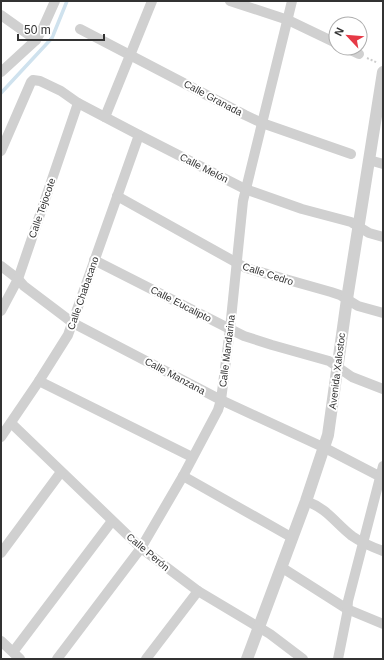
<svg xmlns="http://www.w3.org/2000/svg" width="384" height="660" viewBox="0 0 384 660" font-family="Arial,sans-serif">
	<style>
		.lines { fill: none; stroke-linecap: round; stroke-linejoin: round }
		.stream { stroke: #cfe2ee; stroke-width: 3.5 }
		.path { stroke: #cdcdcd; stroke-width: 2; stroke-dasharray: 2 2; stroke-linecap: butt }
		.minor { stroke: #d0d0d0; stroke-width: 10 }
		.tertiary { stroke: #d0d0d0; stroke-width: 12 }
		.labels { text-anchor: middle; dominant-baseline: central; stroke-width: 4; stroke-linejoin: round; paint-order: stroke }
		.street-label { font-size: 10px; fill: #333; stroke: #fff }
	</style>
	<rect width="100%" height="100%" fill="#fff"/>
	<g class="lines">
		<path class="stream" d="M 1,93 L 52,38 L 67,1"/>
		<path class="path" d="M 367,58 L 378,63"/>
		<g class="minor">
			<path d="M 230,1 L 288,20 L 336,43"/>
			<path d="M 1,15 L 36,40"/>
			<path d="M 80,29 L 245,115 L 262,123 L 351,154"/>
			<path d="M 346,48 L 359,54"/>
			<path d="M 1,72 L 36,40 L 42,30 L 55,1"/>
			<path d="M 105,117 L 152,1"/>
			<path d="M 1,151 L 31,82 L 33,80 L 40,81 L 61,91 L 78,103 L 139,135 L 245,189 L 302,209 L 351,222 L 369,233 L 383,237"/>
			<path d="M 369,160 L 383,164"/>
			<path d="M 117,196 L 246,268 L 331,292 L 340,295 L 358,306 L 383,313"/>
			<path d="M 94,260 L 230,329 L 244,336 L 272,345 L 329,361 L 352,377 L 383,389"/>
			<path d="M 1,266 L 18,279 L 24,286 L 73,323 L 221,400 L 325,448 L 383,478"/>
			<path d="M 1,311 L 18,279 L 78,103"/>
			<path d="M 39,381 L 192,457"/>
			<path d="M 11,423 L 141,548 L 198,591 L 270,634 L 303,659"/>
			<path d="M 1,437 L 39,381 L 68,335 L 139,135"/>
			<path d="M 183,476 L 291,537"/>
			<path d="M 306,501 C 328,509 335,523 352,536 C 362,543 372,547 383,551"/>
			<path d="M 1,553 L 61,472"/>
			<path d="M 281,567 L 347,609 L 383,624"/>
			<path d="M 1,641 L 20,659"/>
			<path d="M 13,652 L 112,521"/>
			<path d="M 57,659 L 141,548 L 183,476 L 218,410 L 221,400 L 230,329 L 243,201 L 292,1"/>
			<path d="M 146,659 L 198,591"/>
			<path d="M 338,659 L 347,614 L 348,601 L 383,466"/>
		</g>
		<path class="tertiary" d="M 247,659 L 306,501 L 328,435 L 347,299 L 383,72"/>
	</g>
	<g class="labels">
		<g class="street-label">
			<text transform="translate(213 98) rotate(28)">Calle Granada</text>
			<text transform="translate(204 168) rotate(27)">Calle Melón</text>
			<text transform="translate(42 208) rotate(-71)">Calle Tejocote</text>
			<text transform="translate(268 274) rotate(18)">Calle Cedro</text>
			<text transform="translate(83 293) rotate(-71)">Calle Chabacano</text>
			<text transform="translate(181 304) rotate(27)">Calle Eucalipto</text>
			<text transform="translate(227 351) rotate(-83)">Calle Mandarina</text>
			<text transform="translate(337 371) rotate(-83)">Avenida Xalostoc</text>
			<text transform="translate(175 376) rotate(28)">Calle Manzana</text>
			<text transform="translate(148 552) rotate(40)">Calle Perón</text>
		</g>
	</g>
	<rect width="384" height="660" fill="none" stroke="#333333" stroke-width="4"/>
	<g transform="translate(348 36) rotate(296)"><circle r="19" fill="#ffffff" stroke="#adadad"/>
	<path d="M0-3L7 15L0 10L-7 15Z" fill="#e63946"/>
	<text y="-6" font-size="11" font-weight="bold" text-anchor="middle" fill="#333333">N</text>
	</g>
	<path d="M18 34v6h86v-6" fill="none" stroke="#333333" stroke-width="2"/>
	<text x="24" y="34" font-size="12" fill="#333333" stroke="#ffffff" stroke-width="3" paint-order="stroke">50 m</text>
</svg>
